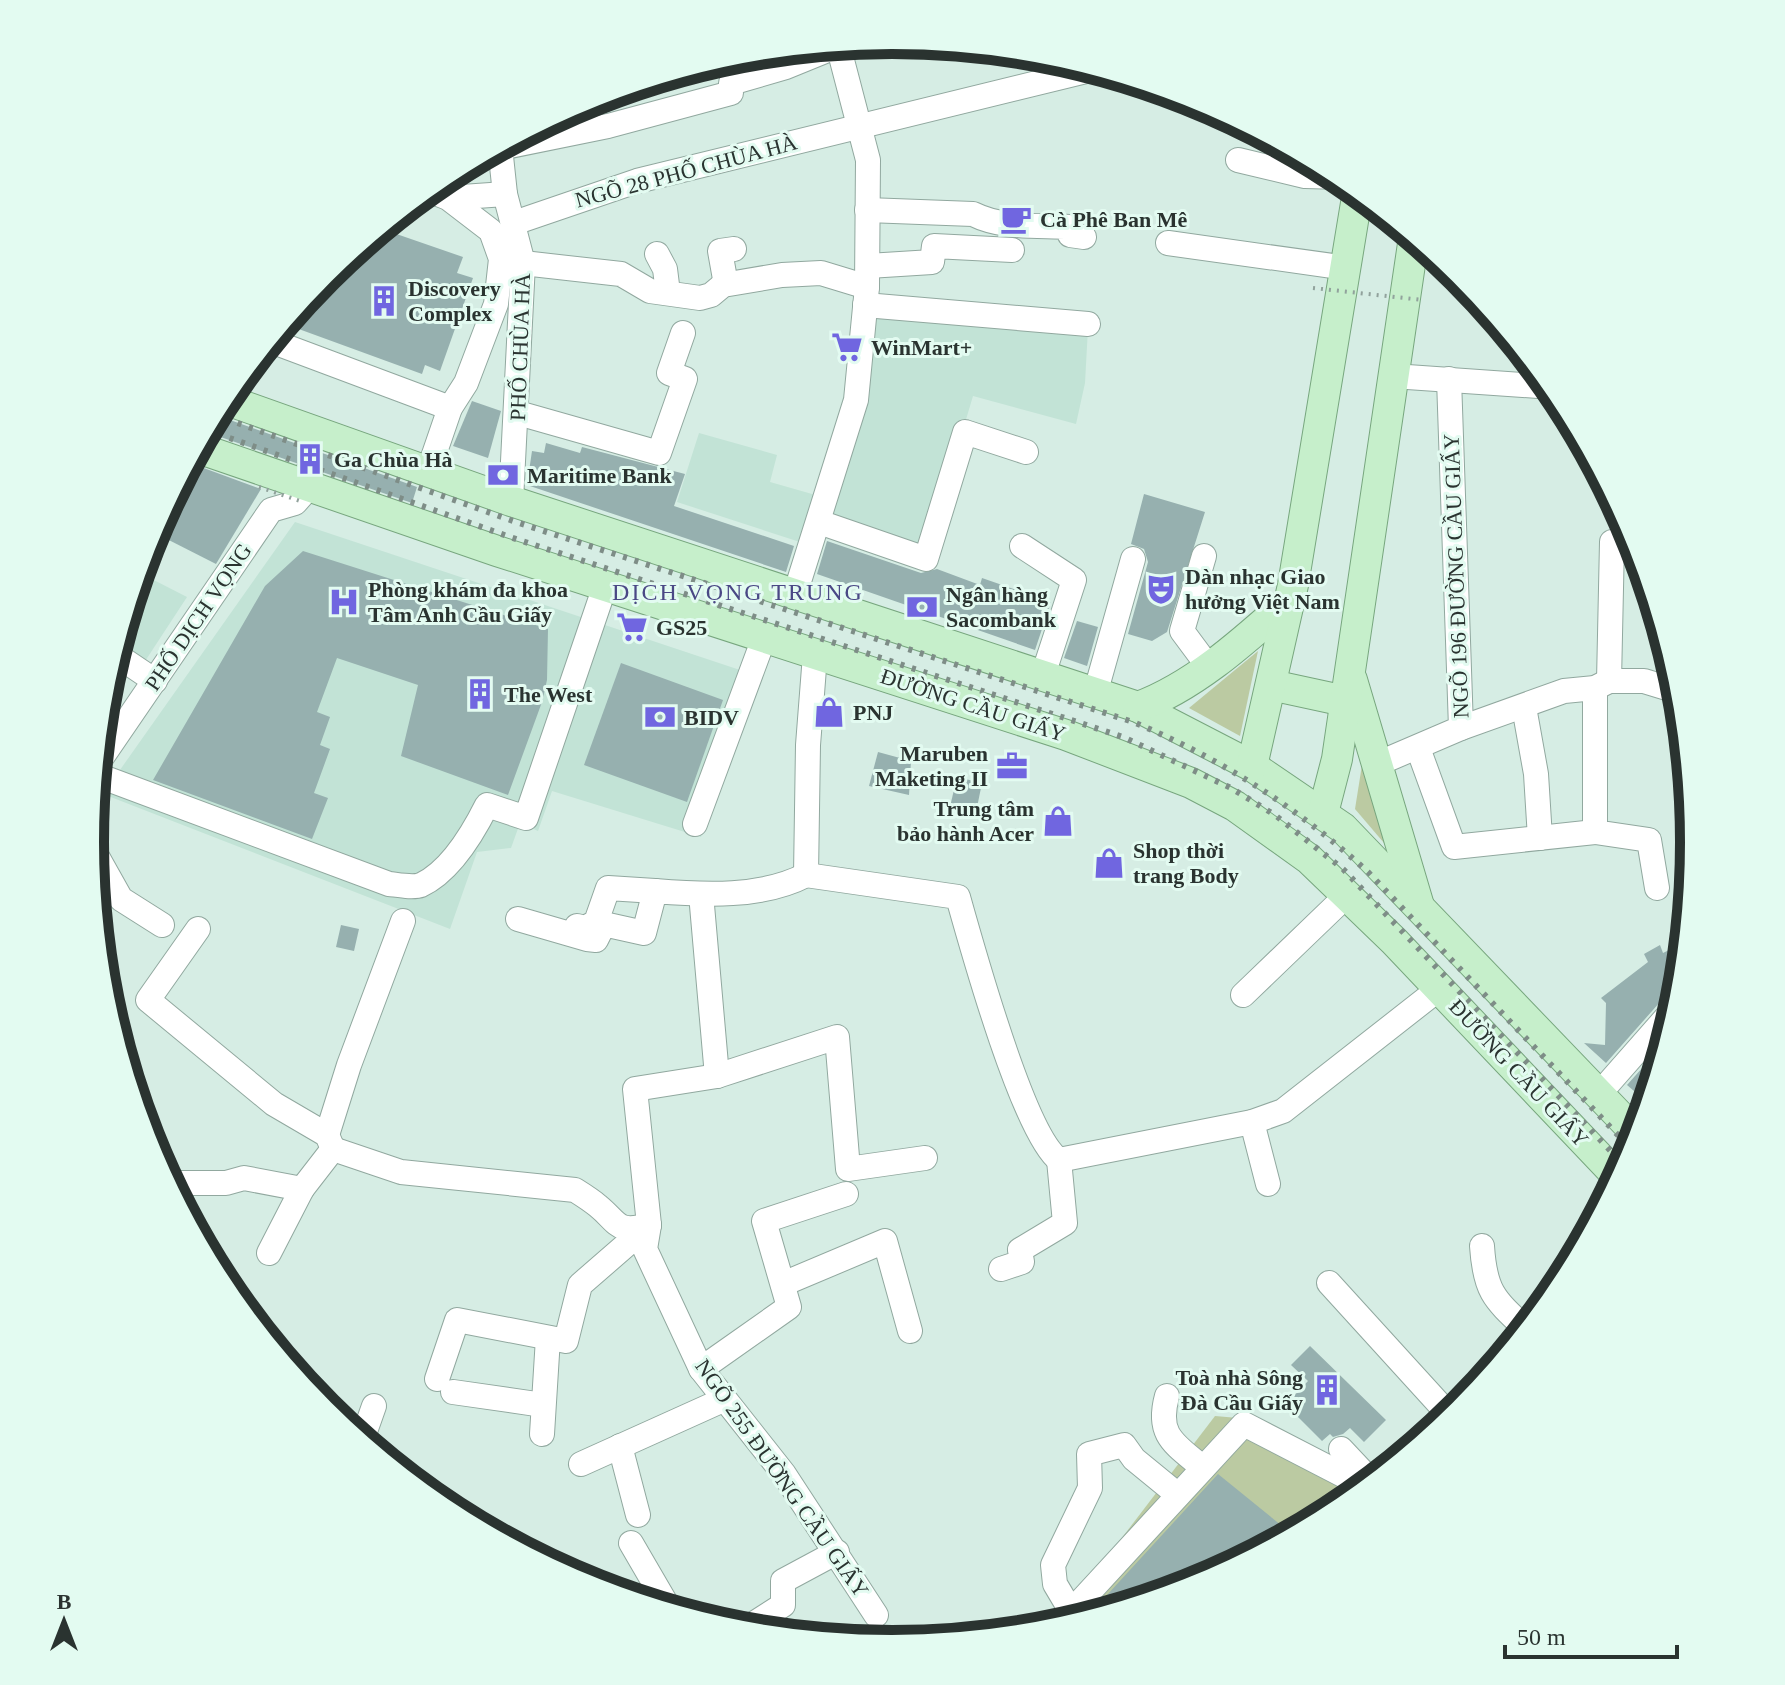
<svg xmlns="http://www.w3.org/2000/svg" width="1785" height="1685" viewBox="0 0 1785 1685" font-family="Georgia,serif">
	<style>
		.built { fill: #c2e3d6 }
		.green { fill: #bbcaa2 }
		.building { fill: #96b0af }
		.lines { fill: none; stroke-linecap: round; stroke-linejoin: round }
		.minor-casing { stroke: #91a89f; stroke-width: 26 }
		.major-casing { stroke: #77a67e; stroke-width: 32 }
		.minor { stroke: #fff; stroke-width: 24 }
		.major { stroke: #c6efcb; stroke-width: 30 }
		.rail { stroke: #7e8d87; stroke-width: 6; stroke-dasharray: 4 8; stroke-linecap: butt }
		.path-bridge { stroke: #91a29c; stroke-width: 4; stroke-dasharray: 2 6; stroke-linecap: butt }
		.labels { text-anchor: middle; dominant-baseline: central; stroke-width: 6; stroke-linejoin: round; paint-order: stroke }
		.street-label { font-size: 22px; fill: #2a3330; stroke: #e3fbf1 }
		.poi-label { font-size: 22px; font-weight: bold; fill: #2a3330; stroke: #e3fbf1; text-anchor: start }
		.neighbourhood-label { font-size: 24px; letter-spacing: 2px; fill: #4a4885; stroke: #e3fbf1 }
		.rim { fill: none; stroke: #2a3330; stroke-width: 10 }
	</style>
	<rect width="100%" height="100%" fill="#d6ede4"/>
	<g class="built">
		<path d="M 869,310 L 1088,328 L 1085,383 L 1076,424 L 973,396 L 925,557 L 823,522 Z"/>
		<path d="M 699,433 L 777,455 L 770,482 L 819,496 L 806,544 L 677,502 Z"/>
		<path d="M 295,522 L 758,676 L 701,837 L 552,791 L 538,831 L 520,823 L 511,848 L 477,852 L 450,929 L 103,794 Z"/>
		<path d="M 140,573 L 187,597 L 136,675 L 113,661 Z"/>
	</g>
	<g class="green">
		<path d="M 1258,651 L 1240,736 L 1189,708 Z"/>
		<path d="M 1362,765 L 1390,850 L 1355,809 Z"/>
		<path d="M 1215,1416 L 1261,1420 L 1320,1467 L 1350,1501 L 1199,1584 L 1053,1628 Z"/>
	</g>
	<g class="building">
		<path d="M 382,229 L 463,257 L 457,273 L 473,278 L 440,371 L 425,365 L 422,374 L 285,324 L 325,275 Z"/>
		<path d="M 472,401 L 501,411 L 488,458 L 453,446 Z"/>
		<path d="M 216,415 L 417,487 L 412,503 L 206,432 Z"/>
		<path d="M 546,443 L 580,453 L 582,447 L 685,474 L 674,506 L 794,546 L 786,572 L 527,485 L 532,451 L 544,453 Z"/>
		<path d="M 190,463 L 261,489 L 216,564 L 153,532 Z"/>
		<path d="M 1144,494 L 1205,512 L 1167,632 L 1152,641 L 1128,634 L 1148,562 L 1144,549 L 1131,544 Z"/>
		<path d="M 827,541 L 921,573 L 937,569 L 980,585 L 982,578 L 1051,602 L 1035,650 L 817,574 Z"/>
		<path d="M 303,551 L 548,629 L 547,680 L 542,702 L 508,795 L 401,756 L 418,685 L 337,658 L 317,712 L 330,717 L 320,745 L 330,749 L 314,793 L 328,798 L 312,839 L 153,780 L 265,586 Z"/>
		<path d="M 1077,621 L 1098,627 L 1087,666 L 1064,658 Z"/>
		<path d="M 621,663 L 723,700 L 687,802 L 584,765 Z"/>
		<path d="M 878,752 L 911,761 L 909,795 L 869,786 Z"/>
		<path d="M 957,777 L 982,783 L 975,817 L 949,811 Z"/>
		<path d="M 341,925 L 359,929 L 354,951 L 336,947 Z"/>
		<path d="M 1685,942 L 1681,988 L 1668,993 L 1606,1063 L 1584,1043 L 1605,1045 L 1606,1003 L 1601,998 L 1648,962 L 1644,954 L 1660,945 L 1663,953 Z"/>
		<path d="M 1668,1039 L 1648,1103 L 1627,1085 Z"/>
		<path d="M 1310,1346 L 1386,1420 L 1364,1442 L 1350,1428 L 1343,1434 L 1333,1437 L 1330,1434 L 1322,1441 L 1289,1408 L 1295,1402 L 1292,1398 L 1308,1381 L 1291,1365 Z"/>
		<path d="M 1218,1474 L 1287,1530 L 1277,1543 L 1199,1584 L 1085,1619 Z"/>
	</g>
	<g class="lines">
		<defs>
			<g id="minor">
				<path d="M 500,147 L 505,194 L 523,263 L 511,501"/>
				<path d="M 500,148 L 608,126 L 731,93 L 731,83 L 786,67 L 840,45"/>
				<path d="M 1238,160 L 1305,176 L 1341,177"/>
				<path d="M 428,190 L 448,198 L 491,231 L 501,259 L 496,304 L 466,383 L 450,408 L 428,472"/>
				<path d="M 448,198 L 505,194"/>
				<path d="M 867,210 L 973,214 C 1003,229 1038,225 1070,227 L 1070,235 L 1084,237"/>
				<path d="M 514,223 L 637,181 L 1094,69"/>
				<path d="M 1168,243 L 1347,268"/>
				<path d="M 657,254 L 665,269 L 668,293"/>
				<path d="M 523,263 L 621,274 L 650,291 L 700,298 L 711,295 L 723,285 L 782,275 L 821,273 L 867,287"/>
				<path d="M 868,266 L 932,262 L 934,246 L 1012,250"/>
				<path d="M 723,285 L 725,279 L 720,251 L 734,249"/>
				<path d="M 865,305 L 1088,324"/>
				<path d="M 271,341 L 450,408"/>
				<path d="M 1393,376 L 1552,387"/>
				<path d="M 518,413 L 659,453 L 685,379 L 669,373 L 683,333"/>
				<path d="M 819,522 L 926,559 L 965,432 L 1026,452"/>
				<path d="M 1022,546 L 1074,580 L 1043,675"/>
				<path d="M 1204,556 L 1182,631 L 1208,666"/>
				<path d="M 795,594 L 856,400 L 867,287 L 868,160 L 838,45"/>
				<path d="M 115,654 L 155,681"/>
				<path d="M 1609,681 L 1612,542"/>
				<path d="M 1595,688 L 1595,832 L 1649,840 L 1657,888"/>
				<path d="M 1095,694 L 1133,559"/>
				<path d="M 1524,707 L 1536,774 L 1540,838"/>
				<path d="M 1461,728 L 1564,691 L 1595,688 L 1609,681 L 1644,681 L 1680,692"/>
				<path d="M 1418,748 L 1454,847 L 1595,832"/>
				<path d="M 98,763 L 271,510 L 295,503 L 310,486"/>
				<path d="M 1377,764 L 1461,728 L 1449,379"/>
				<path d="M 97,775 L 389,884 C 398,885 413,888 421,885 C 451,871 473,833 487,805 L 526,818 L 605,586"/>
				<path d="M 695,824 L 764,638"/>
				<path d="M 91,853 L 98,858 L 121,899 L 162,925"/>
				<path d="M 806,875 L 958,897 C 972,947 1024,1134 1059,1160 L 1252,1122 L 1283,1111 L 1440,988"/>
				<path d="M 806,875 L 808,745 L 815,655"/>
				<path d="M 701,894 L 717,1076"/>
				<path d="M 518,919 L 587,939 L 596,940 L 602,928 L 608,925 L 644,933 L 655,891 C 704,895 762,898 806,875"/>
				<path d="M 577,926 L 585,928 L 596,922 L 608,888 L 655,891"/>
				<path d="M 198,929 L 148,1000 L 274,1104 L 327,1135 L 333,1149"/>
				<path d="M 1243,995 L 1347,895"/>
				<path d="M 1599,1094 L 1679,1003"/>
				<path d="M 1252,1122 L 1268,1184"/>
				<path d="M 327,1135 L 349,1065 L 403,921"/>
				<path d="M 169,1183 L 226,1183 L 244,1178 L 302,1189 L 333,1149 L 401,1172 L 575,1190 C 583,1195 591,1200 598,1206 C 619,1223 616,1234 649,1225"/>
				<path d="M 1482,1246 C 1485,1292 1494,1299 1526,1329"/>
				<path d="M 269,1253 L 302,1189"/>
				<path d="M 1001,1269 L 1022,1262 L 1020,1250 L 1065,1223 L 1059,1160"/>
				<path d="M 1329,1283 L 1451,1417"/>
				<path d="M 783,1284 L 885,1241 L 910,1331"/>
				<path d="M 701,1369 L 789,1307 L 764,1221 L 846,1194"/>
				<path d="M 437,1379 L 457,1320 L 566,1341 L 580,1285 L 649,1225"/>
				<path d="M 453,1392 L 543,1405"/>
				<path d="M 1167,1396 C 1156,1436 1175,1444 1203,1468"/>
				<path d="M 542,1434 L 548,1338"/>
				<path d="M 362,1440 L 374,1406"/>
				<path d="M 620,1446 L 638,1515"/>
				<path d="M 1341,1449 L 1372,1482"/>
				<path d="M 581,1464 L 723,1400"/>
				<path d="M 631,1543 L 670,1610"/>
				<path d="M 529,1554 L 541,1560"/>
				<path d="M 1071,1611 L 1055,1584 L 1053,1565 L 1090,1488 L 1089,1454 L 1124,1445 L 1134,1459 L 1178,1495"/>
				<path d="M 876,1615 L 784,1474 L 701,1369 L 645,1249 L 649,1225 L 635,1089 L 717,1076 L 837,1037 L 848,1169 L 925,1158"/>
				<path d="M 1057,1627 L 1244,1424 L 1366,1487"/>
				<path d="M 744,1630 L 783,1605 L 783,1581 L 837,1552"/>
			</g>
			<g id="major">
				<path d="M 224,399 L 511,501 L 1138,707 L 1252,766 L 1343,828 L 1638,1135"/>
				<path d="M 198,448 L 497,551 L 1066,735 L 1191,783 L 1235,806 L 1309,859 L 1394,941 L 1619,1178"/>
				<path d="M 1352,680 L 1419,906"/>
				<path d="M 1271,685 L 1345,701"/>
				<path d="M 1138,707 C 1195,686 1245,640 1290,600"/>
				<path d="M 1252,766 L 1293,585 L 1358,191"/>
				<path d="M 1323,813 L 1337,759 L 1414,237"/>
			</g>
		</defs>
		<use href="#minor" class="minor-casing"/>
		<use href="#major" class="major-casing"/>
		<use href="#minor" class="minor"/>
		<use href="#major" class="major"/>
		<g class="rail">
			<path d="M 215,415 L 516,522 L 1133,722 C 1220,758 1298,808 1368,872 L 1633,1151"/>
			<path d="M 207,430 L 510,537 L 1123,737 L 1231,788 L 1275,815 L 1343,869 L 1625,1166"/>
		</g>
		<g class="path-bridge">
			<path d="M 1313,288 L 1423,300"/>
			<path d="M 259,487 L 303,502"/>
		</g>
	</g>
	<defs>
		<symbol id="cafe-bare" viewBox="-9 -9 18 18"><path d="M-5.5-4.5H6V0H3Q3 3.5 0 3.5H-2.5Q-5.5 3.5-5.5 0ZM3-3.2v2h1.7v-2ZM-6 4.5H4V6H-6Z" fill="#7066e0" stroke="#e3fbf1" stroke-width="2.5" paint-order="stroke"/></symbol>
		<symbol id="building-bare" viewBox="-9 -9 18 18"><path d="M-4-6H4V6H1V3H-1V6H-4ZM-2.5-4.3h1.7v1.8h-1.7ZM.8-4.3h1.7v1.8H.8ZM-2.5-1h1.7V.8h-1.7ZM.8-1h1.7V.8H.8Z" fill="#7066e0" stroke="#e3fbf1" stroke-width="2.5" paint-order="stroke"/></symbol>
		<symbol id="supermarket-bare" viewBox="-9 -9 18 18"><path d="M-6-5.5h2.5l.6 2H6L4.5 2H-2.5L-4.4-4H-6ZM-1.5 3.2a1.3 1.3 0 1 0 .1 0ZM3 3.2a1.3 1.3 0 1 0 .1 0Z" fill="#7066e0" stroke="#e3fbf1" stroke-width="2.5" paint-order="stroke"/></symbol>
		<symbol id="bank-bare" viewBox="-9 -9 18 18"><path d="M-6-4H6V4H-6ZM0-2.3a2.3 2.3 0 1 0 0 4.6a2.3 2.3 0 1 0 0-4.6Z" fill="#7066e0" stroke="#e3fbf1" stroke-width="2.5" paint-order="stroke"/></symbol>
		<symbol id="theatre-bare" viewBox="-9 -9 18 18"><path d="M-5-5.5Q0-4 5-5.5V0Q5 5 0 6Q-5 5-5 0ZM-3.3-2.5H-1v1.5H-3.3ZM1-2.5H3.3v1.5H1ZM-2.8 1Q0 5.5 2.8 1Z" fill="#7066e0" stroke="#e3fbf1" stroke-width="2.5" paint-order="stroke"/></symbol>
		<symbol id="hospital-bare" viewBox="-9 -9 18 18"><path d="M-5-5h3v3.5h4V-5h3V5h-3V1.5h-4V5h-3Z" fill="#7066e0" stroke="#e3fbf1" stroke-width="2.5" paint-order="stroke"/></symbol>
		<symbol id="shop-bare" viewBox="-9 -9 18 18"><path d="M-5-2.5h2.3a2.7 3.5 0 0 1 5.4 0H5L5.5 6h-11ZM-1.5-2.5h3a1.5 2.3 0 0 0-3 0Z" fill="#7066e0" stroke="#e3fbf1" stroke-width="2.5" paint-order="stroke"/></symbol>
		<symbol id="office-bare" viewBox="-9 -9 18 18"><path d="M-6-3h4V-5.5h4V-3h4V5H-6ZM-1-4.5V-3h2v-1.5ZM-6 0V1H6V0Z" fill="#7066e0" stroke="#e3fbf1" stroke-width="2.5" paint-order="stroke"/></symbol>
	</defs>
	<g fill-rule="evenodd">
		<use href="#cafe-bare" x="994" y="197" width="44" height="44"/>
		<use href="#building-bare" x="362" y="279" width="44" height="44"/>
		<use href="#supermarket-bare" x="825" y="325" width="44" height="44"/>
		<use href="#building-bare" x="288" y="437" width="44" height="44"/>
		<use href="#bank-bare" x="481" y="453" width="44" height="44"/>
		<use href="#theatre-bare" x="1139" y="567" width="44" height="44"/>
		<use href="#hospital-bare" x="322" y="580" width="44" height="44"/>
		<use href="#bank-bare" x="900" y="585" width="44" height="44"/>
		<use href="#supermarket-bare" x="610" y="605" width="44" height="44"/>
		<use href="#building-bare" x="458" y="672" width="44" height="44"/>
		<use href="#shop-bare" x="807" y="690" width="44" height="44"/>
		<use href="#bank-bare" x="638" y="695" width="44" height="44"/>
		<use href="#office-bare" x="990" y="744" width="44" height="44"/>
		<use href="#shop-bare" x="1036" y="799" width="44" height="44"/>
		<use href="#shop-bare" x="1087" y="841" width="44" height="44"/>
		<use href="#building-bare" x="1305" y="1368" width="44" height="44"/>
	</g>
	<g class="labels">
		<g class="street-label">
			<text transform="translate(686 171) rotate(-15)">NGÕ 28 PHỐ CHÙA HÀ</text>
			<text transform="translate(520 347) rotate(-88)">PHỐ CHÙA HÀ</text>
			<text transform="translate(1456 576) rotate(-92)">NGÕ 196 ĐƯỜNG CẦU GIẤY</text>
			<text transform="translate(198 617) rotate(-56)">PHỐ DỊCH VỌNG</text>
			<text transform="translate(973 705) rotate(18)">ĐƯỜNG CẦU GIẤY</text>
			<text transform="translate(1519 1073) rotate(47)">ĐƯỜNG CẦU GIẤY</text>
			<text transform="translate(782 1478) rotate(55)">NGÕ 255 ĐƯỜNG CẦU GIẤY</text>
		</g>
		<g class="poi-label">
			<text x="1040" y="219">Cà Phê Ban Mê</text>
			<text x="408" y="288">Discovery<tspan x="408" dy="25">Complex</tspan></text>
			<text x="871" y="347">WinMart+</text>
			<text x="334" y="459">Ga Chùa Hà</text>
			<text x="527" y="475">Maritime Bank</text>
			<text x="1185" y="576">Dàn nhạc Giao<tspan x="1185" dy="25">hưởng Việt Nam</tspan></text>
			<text x="368" y="589">Phòng khám đa khoa<tspan x="368" dy="25">Tâm Anh Cầu Giấy</tspan></text>
			<text x="946" y="594">Ngân hàng<tspan x="946" dy="25">Sacombank</tspan></text>
			<text x="656" y="627">GS25</text>
			<text x="504" y="694">The West</text>
			<text x="853" y="712">PNJ</text>
			<text x="684" y="717">BIDV</text>
			<text x="988" y="753" text-anchor="end">Maruben<tspan x="988" dy="25">Maketing II</tspan></text>
			<text x="1034" y="808" text-anchor="end">Trung tâm<tspan x="1034" dy="25">bảo hành Acer</tspan></text>
			<text x="1133" y="850">Shop thời<tspan x="1133" dy="25">trang Body</tspan></text>
			<text x="1303" y="1377" text-anchor="end">Toà nhà Sông<tspan x="1303" dy="25">Đà Cầu Giấy</tspan></text>
		</g>
		<g class="neighbourhood-label">
			<text x="738" y="592">DỊCH VỌNG TRUNG</text>
		</g>
	</g>
	<path d="M0 0H1785V1685H0ZM104 842a788 788 0 1 1 1576 0a788 788 0 1 1-1576 0Z" fill="#e3fbf1" fill-rule="evenodd"/>
	<path class="rim" d="M104 842a788 788 0 1 1 1576 0a788 788 0 1 1-1576 0Z"/>
	<g transform="translate(64 1621)" stroke="#e3fbf1" stroke-width="6" paint-order="stroke">
	<path d="M0-6L14 30L0 20L-14 30Z" fill="#2a3330"/>
	<text y="-12" font-size="22" font-weight="bold" text-anchor="middle" fill="#2a3330">B</text>
	</g>
	<path d="M1505 1645v12h172v-12" fill="none" stroke="#2a3330" stroke-width="4"/>
	<text x="1517" y="1645" font-size="24" fill="#2a3330" stroke="#e3fbf1" stroke-width="6" paint-order="stroke">50 m</text>
</svg>
